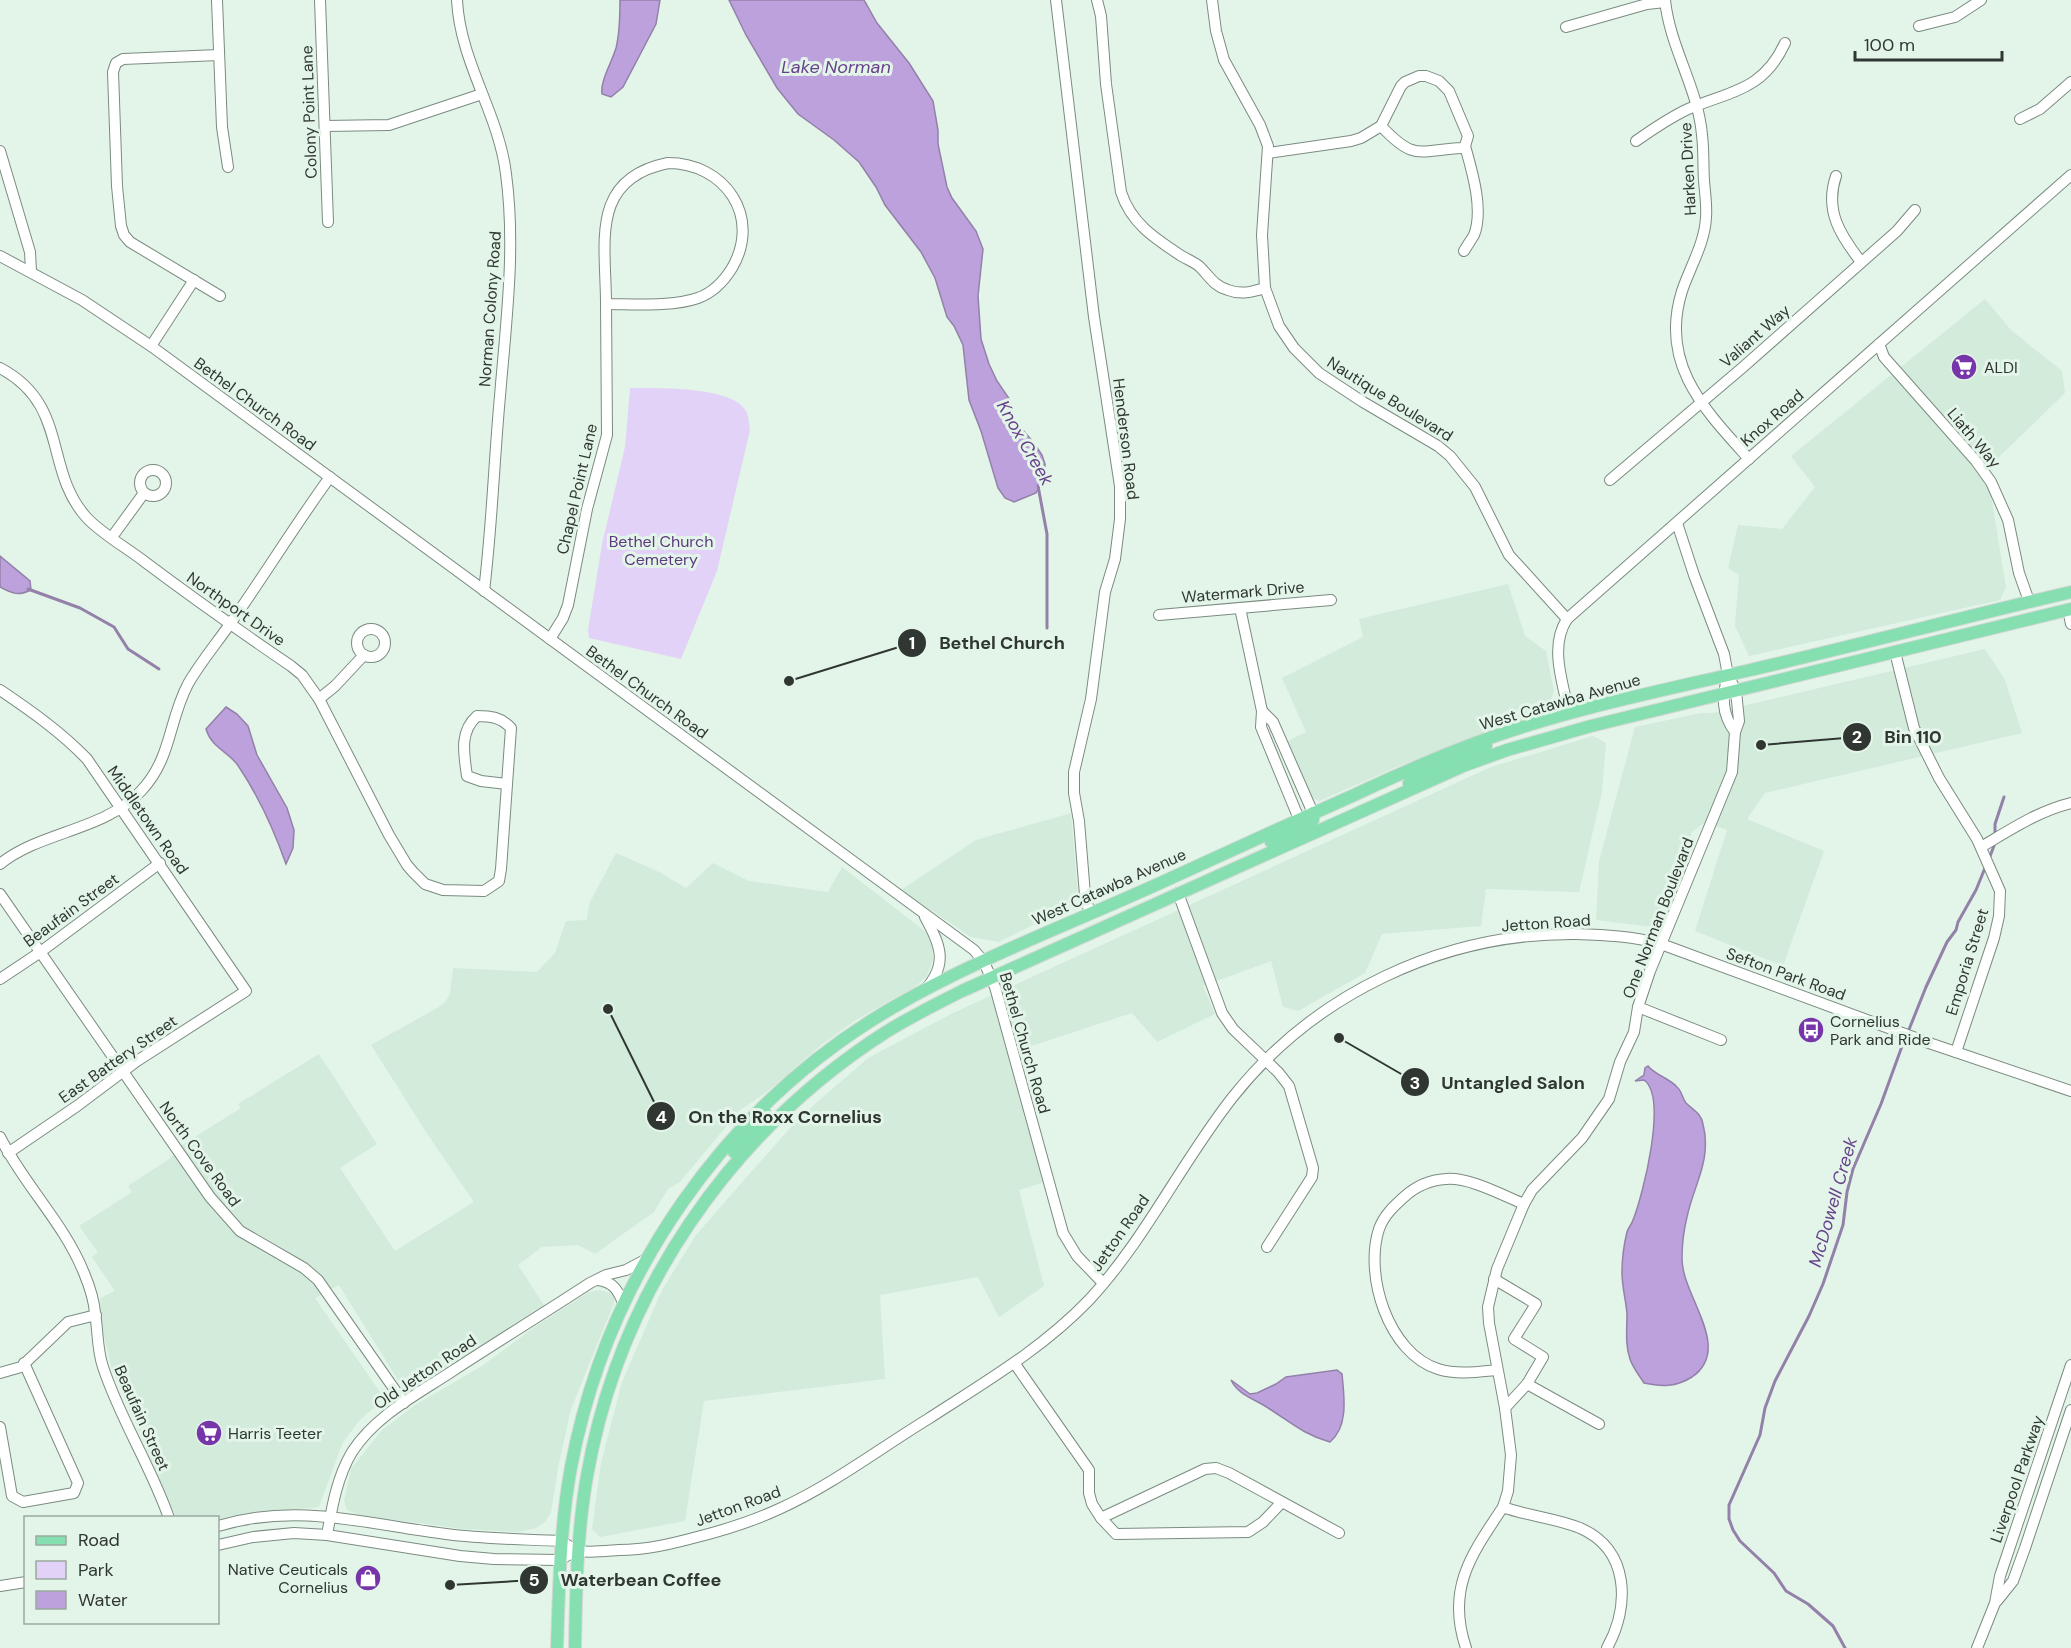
<svg xmlns="http://www.w3.org/2000/svg" width="2071" height="1648" viewBox="0 0 2071 1648" font-family="'DM Sans',sans-serif">
	<style>
		.built { fill: #d3ebda }
		.green { fill: #e3d2f7 }
		.water { fill: #bda1dc; stroke: #9381a9; stroke-width: 1.5 }
		.lines { fill: none; stroke-linecap: round; stroke-linejoin: round }
		.stream { stroke: #9381a9; stroke-width: 3 }
		.minor-casing { stroke: #7b8b80; stroke-width: 12 }
		.major-casing { stroke: #d6d7d6; stroke-width: 14 }
		.minor { stroke: #fff; stroke-width: 10 }
		.major { stroke: #85dfb0; stroke-width: 12 }
		.labels { text-anchor: middle; dominant-baseline: central; stroke-width: 6; stroke-linejoin: round; paint-order: stroke }
		.street-label { font-size: 16px; fill: #303732; stroke: #e3f5e8 }
		.poi-label { font-size: 16px; fill: #303732; stroke: #e3f5e8; text-anchor: start }
		.park-label { font-size: 16px; fill: #5d387e; stroke: #e3f5e8 }
		.water-label { font-size: 18px; font-style: italic; fill: #67428a; stroke: #e3f5e8 }
		.leader { fill: none; stroke: #303732; stroke-width: 2 }
		.callout-dot { fill: #303732; stroke: #e3f5e8; stroke-width: 2 }
		.mark-label { font-size: 18px; text-anchor: middle; font-weight: bold; fill: #fff }
		.callout-label { font-size: 18px; text-anchor: middle; font-weight: bold; fill: #303732; stroke: #e3f5e8; stroke-width: 6; stroke-linejoin: round; paint-order: stroke }
	</style>
	<rect width="100%" height="100%" fill="#e3f5e8"/>
	<g class="built">
		<path d="M 1985,299 L 2011,330 L 2062,371 L 2065,393 L 1998,458 L 1978,471 L 1991,495 L 2006,587 L 2000,600 L 1749,656 L 1735,626 L 1739,575 L 1728,568 L 1738,525 L 1782,529 L 1815,487 L 1791,456 Z"/>
		<path d="M 1508,584 L 1525,636 L 1546,651 L 1554,691 L 1550,703 L 1542,713 L 1399,766 L 1319,801 L 1313,798 L 1308,791 L 1288,741 L 1306,732 L 1282,678 L 1363,637 L 1359,619 Z"/>
		<path d="M 1985,649 L 2005,680 L 2022,733 L 1765,793 L 1747,819 L 1824,851 L 1783,966 L 1695,931 L 1727,830 L 1705,822 L 1692,832 L 1654,927 L 1596,920 L 1599,861 L 1635,727 L 1701,713 L 1713,713 Z"/>
		<path d="M 1593,736 L 1606,743 L 1602,792 L 1579,892 L 1486,889 L 1481,926 L 1382,934 L 1365,973 L 1298,1011 L 1283,1007 L 1271,961 L 1203,986 L 1215,1014 L 1157,1042 L 1132,1013 L 1010,1053 L 1044,1176 L 1042,1183 L 1019,1190 L 1044,1286 L 999,1317 L 978,1277 L 880,1295 L 885,1379 L 704,1401 L 685,1521 L 600,1537 L 592,1529 L 601,1463 L 622,1382 L 662,1290 L 696,1235 L 751,1172 L 800,1117 L 868,1058 L 953,1013 L 1491,767 Z"/>
		<path d="M 1071,813 L 1078,895 L 1076,904 L 999,942 L 971,937 L 901,890 L 976,840 Z"/>
		<path d="M 616,853 L 659,872 L 686,888 L 713,863 L 749,881 L 828,892 L 842,867 L 926,932 L 932,945 L 933,960 L 927,976 L 916,986 L 856,1020 L 821,1045 L 767,1092 L 740,1110 L 680,1182 L 668,1189 L 654,1212 L 595,1254 L 578,1245 L 542,1247 L 518,1265 L 545,1307 L 417,1386 L 401,1385 L 339,1285 L 315,1298 L 382,1395 L 382,1401 L 360,1420 L 343,1442 L 319,1507 L 237,1515 L 218,1520 L 218,1518 L 176,1517 L 112,1369 L 102,1328 L 100,1298 L 115,1291 L 92,1257 L 98,1252 L 79,1226 L 132,1192 L 128,1186 L 169,1159 L 182,1145 L 241,1108 L 238,1104 L 319,1054 L 377,1144 L 340,1168 L 395,1251 L 474,1202 L 428,1135 L 371,1045 L 439,1007 L 446,1001 L 450,994 L 453,968 L 537,972 L 555,953 L 566,921 L 587,920 L 589,904 Z"/>
		<path d="M 599,1290 L 611,1293 L 614,1296 L 614,1303 L 571,1409 L 559,1463 L 551,1512 L 546,1521 L 537,1528 L 518,1532 L 463,1529 L 359,1515 L 347,1510 L 344,1501 L 351,1469 L 381,1431 L 415,1405 L 482,1366 L 536,1326 L 589,1292 Z"/>
	</g>
	<path class="green" d="M 630,388 C 656,388 733,386 746,411 C 749,416 749,424 750,430 L 717,571 L 681,659 L 589,638 L 588,630 L 602,544 L 625,447 Z"/>
	<g class="water">
		<path d="M 620,0 L 660,0 L 656,24 L 623,87 L 611,97 L 602,94 C 600,81 612,62 616,48 C 620,32 620,16 620,0 Z"/>
		<path d="M 729,0 L 864,0 L 877,23 L 909,63 L 933,101 L 938,130 L 938,144 L 947,187 L 952,198 L 976,231 L 983,249 L 978,296 L 981,339 L 989,364 L 997,381 L 1010,400 L 1011,411 L 1015,421 L 1034,443 L 1042,455 L 1045,464 L 1045,477 L 1036,493 L 1014,502 L 1005,498 L 998,488 L 981,431 L 969,400 L 963,345 L 954,326 L 947,317 L 935,278 L 921,252 L 885,205 L 876,187 L 859,162 L 834,140 L 798,114 L 777,88 L 746,35 Z"/>
		<path d="M 0,556 L 30,581 L 31,590 C 19,596 12,594 0,587 Z"/>
		<path d="M 226,707 L 237,714 L 248,726 L 257,755 L 287,808 L 294,830 L 293,848 L 286,864 C 274,830 259,797 239,767 C 229,751 212,749 206,729 Z"/>
		<path d="M 1648,1066 C 1655,1075 1669,1078 1677,1087 C 1682,1091 1682,1098 1686,1103 C 1693,1110 1701,1113 1703,1124 C 1712,1160 1694,1184 1687,1217 C 1684,1229 1682,1246 1682,1258 C 1681,1295 1734,1348 1692,1377 C 1676,1387 1662,1387 1644,1383 C 1639,1375 1633,1368 1630,1359 C 1625,1345 1627,1329 1627,1314 C 1626,1300 1622,1287 1622,1273 C 1622,1261 1624,1244 1627,1232 C 1628,1228 1632,1224 1633,1220 C 1643,1195 1668,1097 1644,1080 L 1635,1081 L 1644,1075 L 1645,1068 Z"/>
		<path d="M 1337,1370 L 1342,1374 C 1344,1396 1349,1426 1330,1442 C 1304,1435 1289,1421 1268,1408 C 1255,1399 1238,1395 1231,1380 L 1250,1394 L 1257,1393 L 1276,1384 L 1286,1377 Z"/>
	</g>
	<g class="lines">
		<g class="stream">
			<path d="M 1038,486 L 1047,534 L 1047,628"/>
			<path d="M 28,589 L 80,608 L 114,627 L 128,649 L 159,669"/>
			<path d="M 1995,836 L 1995,824 L 2004,797"/>
			<path d="M 1989,859 L 1995,843"/>
			<path d="M 1908,1032 L 1926,987 L 1947,942 L 1956,930 L 1958,922 L 1976,890 L 1985,868"/>
			<path d="M 1845,1648 L 1833,1626 L 1808,1604 L 1786,1591 L 1774,1573 L 1740,1541 L 1733,1530 L 1729,1519 L 1729,1505 L 1760,1435 L 1765,1408 L 1775,1381 L 1809,1316 L 1823,1284 L 1843,1225 L 1847,1192 L 1853,1169 L 1881,1104 L 1905,1038"/>
		</g>
		<defs>
			<g id="minor">
				<path d="M 217,0 L 222,127 L 228,167"/>
				<path d="M 320,0 L 328,222"/>
				<path d="M 457,0 C 460,62 499,114 506,174 C 516,248 506,322 500,396 C 494,461 492,526 484,591"/>
				<path d="M 1056,0 L 1094,317 L 1120,486 L 1120,519 L 1115,559 L 1105,592 L 1091,699 L 1074,772 L 1074,793 L 1079,821 L 1085,895 L 1090,914"/>
				<path d="M 1097,0 L 1101,16 L 1106,84 L 1121,192 C 1131,223 1154,238 1180,255 C 1186,259 1195,262 1200,267 C 1210,277 1214,286 1228,290 C 1241,295 1252,292 1265,288"/>
				<path d="M 1212,0 L 1216,31 L 1224,60 L 1260,125 L 1268,146 L 1262,235 L 1265,288 L 1279,326 L 1294,348 L 1319,373 L 1363,402 L 1438,446 L 1450,456 L 1475,487 L 1509,555 L 1567,619"/>
				<path d="M 1665,0 C 1670,48 1698,88 1702,135 C 1704,151 1703,166 1704,181 C 1705,193 1707,206 1706,217 C 1705,243 1690,267 1682,291 C 1659,364 1704,409 1749,459"/>
				<path d="M 1919,26 L 1955,17 L 1981,0"/>
				<path d="M 1566,27 L 1647,4 L 1665,2"/>
				<path d="M 219,55 L 123,59 L 116,63 L 113,72 L 117,186 L 121,226 L 124,235 L 130,242 L 220,296"/>
				<path d="M 1419,76 L 1426,76 L 1439,81 L 1449,91 L 1468,136 L 1465,146 L 1462,148 C 1418,150 1415,162 1381,126 L 1401,86 L 1405,82 Z"/>
				<path d="M 2020,119 L 2040,109 L 2071,82"/>
				<path d="M 325,126 L 389,125 L 482,94"/>
				<path d="M 1636,141 C 1653,129 1669,118 1688,109 C 1730,91 1763,91 1785,43"/>
				<path d="M 0,151 L 30,252 L 31,271"/>
				<path d="M 1268,153 L 1351,141 L 1361,138 L 1381,126"/>
				<path d="M 668,163 C 725,163 762,217 732,268 C 724,281 712,293 698,298 C 672,307 634,304 606,304 C 606,243 589,179 668,163 Z"/>
				<path d="M 1836,176 C 1824,211 1841,236 1861,262"/>
				<path d="M 1464,251 C 1467,246 1471,240 1474,235 C 1484,210 1472,171 1465,146"/>
				<path d="M 0,256 L 82,300 L 151,346 L 974,950 L 984,962 L 995,987 L 1063,1233 L 1077,1256 L 1103,1283"/>
				<path d="M 1879,344 L 1884,357 L 1976,461 L 1991,482 L 2008,520 L 2019,573 L 2029,601"/>
				<path d="M 151,346 L 194,280"/>
				<path d="M 0,368 C 70,405 43,470 87,518 C 102,534 127,548 145,562 C 193,598 241,632 291,666 L 302,675 L 319,699 L 389,835 L 407,865 L 413,872 L 425,884 L 443,890 L 484,891 L 499,881 L 501,869 L 511,728 C 501,717 490,716 477,716 C 459,732 464,754 467,776 L 481,781 L 507,784"/>
				<circle cx="153" cy="483" r="13"/>
				<path d="M 1610,480 L 1742,368 L 1897,231 L 1915,210"/>
				<path d="M 112,537 L 144,493"/>
				<path d="M 1240,608 L 1262,711 L 1261,727 L 1299,819"/>
				<path d="M 2068,610 L 2071,624"/>
				<path d="M 1159,615 L 1331,600"/>
				<circle cx="371" cy="643" r="14"/>
				<path d="M 550,639 L 563,618 L 568,605 L 587,509 L 607,435 L 606,304"/>
				<path d="M 1895,652 L 1914,728 L 1939,778 L 1977,839 L 2000,891 L 1999,916 L 1994,938 L 1956,1052"/>
				<path d="M 1728,675 C 1722,696 1721,713 1735,732"/>
				<path d="M 0,690 C 31,711 61,732 87,759 L 246,991 L 137,1061 L 77,1106 L 8,1153"/>
				<path d="M 319,699 L 335,686 L 364,655"/>
				<path d="M 1262,711 L 1273,722 L 1313,813"/>
				<path d="M 1569,713 C 1563,683 1549,647 1567,619 L 2071,175"/>
				<path d="M 1981,847 C 2010,830 2038,811 2071,803"/>
				<path d="M 0,864 C 41,831 104,831 141,791 C 172,758 168,722 188,684 C 200,663 216,644 230,624 C 264,576 295,525 330,477"/>
				<path d="M 1178,893 L 1222,1013 L 1233,1029 L 1278,1072 L 1289,1086 L 1313,1168 L 1312,1177 L 1267,1247"/>
				<path d="M 0,894 L 210,1197 L 240,1231 L 304,1268 L 318,1280 L 404,1403"/>
				<path d="M 0,979 L 39,953 L 160,863"/>
				<path d="M 925,990 C 949,963 940,945 925,917"/>
				<path d="M 1638,1007 L 1721,1040"/>
				<path d="M 0,1137 C 24,1185 64,1223 84,1273 C 89,1285 94,1300 95,1313 C 98,1330 97,1350 103,1367 C 120,1419 151,1466 169,1518"/>
				<path d="M 1494,1279 L 1536,1304 L 1514,1339 L 1543,1357 L 1527,1384 L 1599,1424"/>
				<path d="M 598,1280 C 613,1282 618,1290 623,1303"/>
				<path d="M 1015,1364 L 1089,1470 L 1089,1493 L 1092,1504 L 1101,1518 L 1205,1469 L 1216,1468 L 1229,1473 L 1339,1533"/>
				<path d="M 1497,1370 C 1477,1372 1457,1375 1438,1369 C 1388,1353 1364,1275 1379,1229 C 1384,1215 1394,1206 1404,1197 C 1416,1186 1430,1180 1446,1179 C 1469,1177 1502,1195 1524,1204"/>
				<path d="M 0,1373 L 21,1367 L 68,1322 L 96,1315"/>
				<path d="M 1505,1408 L 1527,1384"/>
				<path d="M 0,1427 L 12,1496 L 23,1502 L 74,1493 L 78,1483 L 24,1363"/>
				<path d="M 1503,1507 L 1508,1491 L 1511,1455 L 1505,1408 L 1489,1323 L 1488,1307 L 1497,1269 L 1524,1204 L 1532,1190 L 1582,1138 L 1609,1099 L 1620,1062 L 1634,1032 L 1638,1007 L 1650,971 L 1732,772 L 1735,732 L 1739,721 L 1736,691 L 1728,675 L 1724,654 L 1694,575 L 1677,523"/>
				<path d="M 1101,1518 L 1116,1534 L 1248,1532 L 1263,1522 L 1281,1503"/>
				<path d="M 218,1526 C 298,1502 366,1524 446,1534 C 484,1539 522,1539 561,1541 C 566,1544 573,1549 578,1551 C 591,1553 606,1551 619,1550 C 646,1550 671,1544 697,1537 C 725,1530 753,1521 779,1509 C 832,1485 879,1449 928,1419 C 985,1382 1042,1349 1089,1300 C 1145,1240 1181,1163 1232,1098 C 1314,994 1442,933 1575,934 C 1605,935 1632,936 1661,944 L 1932,1044 L 2071,1091"/>
				<path d="M 327,1535 C 332,1507 337,1477 352,1452 C 375,1416 416,1395 451,1372 C 497,1342 544,1313 590,1283 L 606,1275 L 626,1270 L 645,1260"/>
				<path d="M 218,1545 L 253,1537 L 294,1533 L 327,1535 L 460,1556 L 494,1559 L 559,1560 L 578,1550"/>
				<path d="M 0,1586 L 26,1582"/>
				<path d="M 1997,1601 L 2013,1581 L 2025,1548 L 2071,1410"/>
				<path d="M 1466,1648 C 1446,1589 1471,1555 1503,1507 C 1528,1516 1555,1518 1580,1528 C 1630,1550 1630,1606 1607,1648"/>
				<path d="M 1977,1648 L 1995,1603 L 2000,1576 L 2071,1365"/>
			</g>
			<g id="major">
				<path d="M 1411,788 L 1409,783 L 1414,777 L 1486,746"/>
				<path d="M 1271,842 L 1308,825 L 1313,820 L 1313,813"/>
				<path d="M 734,1152 L 764,1117 L 765,1113 L 762,1108"/>
				<path d="M 557,1648 C 559,1587 560,1527 571,1467 C 607,1277 724,1106 892,1008 C 976,959 1070,924 1158,884 C 1223,854 1287,825 1352,796 C 1401,773 1450,751 1501,734 C 1581,707 1664,690 1746,671 C 1855,646 1963,617 2071,592"/>
				<path d="M 575,1648 C 576,1590 577,1533 587,1476 C 619,1293 730,1132 886,1032 C 910,1017 936,1004 962,991 L 1463,766 L 1507,750 L 1591,726 L 2071,609"/>
			</g>
		</defs>
		<use href="#minor" class="minor-casing"/>
		<use href="#major" class="major-casing"/>
		<use href="#minor" class="minor"/>
		<use href="#major" class="major"/>
	</g>
	<defs>
		<symbol id="supermarket-disc" viewBox="-11 -11 22 22"><circle r="9.5" fill="#7635a9" stroke="#e3f5e8"/><path d="M-6-5.5h2.5l.6 2H6L4.5 2H-2.5L-4.4-4H-6ZM-1.5 3.2a1.3 1.3 0 1 0 .1 0ZM3 3.2a1.3 1.3 0 1 0 .1 0Z" fill="#fff"/></symbol>
		<symbol id="bus-disc" viewBox="-11 -11 22 22"><circle r="9.5" fill="#7635a9" stroke="#e3f5e8"/><path d="M-5-6H5V4H4V6H2V4H-2V6H-4V4H-5ZM-3.5-4V0h7V-4ZM-3.5 1.2v1.5H-2V1.2ZM2 1.2v1.5H3.5V1.2Z" fill="#fff"/></symbol>
		<symbol id="shop-disc" viewBox="-11 -11 22 22"><circle r="9.5" fill="#7635a9" stroke="#e3f5e8"/><path d="M-5-2.5h2.3a2.7 3.5 0 0 1 5.4 0H5L5.5 6h-11ZM-1.5-2.5h3a1.5 2.3 0 0 0-3 0Z" fill="#fff"/></symbol>
	</defs>
	<g fill-rule="evenodd">
		<use href="#supermarket-disc" x="1949" y="352" width="30" height="30"/>
		<use href="#bus-disc" x="1796" y="1015" width="30" height="30"/>
		<use href="#supermarket-disc" x="194" y="1418" width="30" height="30"/>
		<use href="#shop-disc" x="353" y="1563" width="30" height="30"/>
	</g>
	<g class="labels">
		<g class="street-label">
			<text transform="translate(309 112) rotate(-92)">Colony Point Lane</text>
			<text transform="translate(1688 169) rotate(-93)">Harken Drive</text>
			<text transform="translate(490 309) rotate(-86)">Norman Colony Road</text>
			<text transform="translate(1755 336) rotate(-41)">Valiant Way</text>
			<text transform="translate(1390 399) rotate(32)">Nautique Boulevard</text>
			<text transform="translate(255 404) rotate(36)">Bethel Church Road</text>
			<text transform="translate(1772 418) rotate(-41)">Knox Road</text>
			<text transform="translate(1974 438) rotate(50)">Liath Way</text>
			<text transform="translate(1126 439) rotate(83)">Henderson Road</text>
			<text transform="translate(577 489) rotate(-77)">Chapel Point Lane</text>
			<text transform="translate(1243 592) rotate(-5)">Watermark Drive</text>
			<text transform="translate(236 609) rotate(35)">Northport Drive</text>
			<text transform="translate(647 692) rotate(36)">Bethel Church Road</text>
			<text transform="translate(1560 702) rotate(-16)">West Catawba Avenue</text>
			<text transform="translate(148 820) rotate(55)">Middletown Road</text>
			<text transform="translate(1109 887) rotate(-24)">West Catawba Avenue</text>
			<text transform="translate(71 910) rotate(-36)">Beaufain Street</text>
			<text transform="translate(1658 918) rotate(-69)">One Norman Boulevard</text>
			<text transform="translate(1546 923) rotate(-4)">Jetton Road</text>
			<text transform="translate(1967 962) rotate(-73)">Emporia Street</text>
			<text transform="translate(1786 974) rotate(20)">Sefton Park Road</text>
			<text transform="translate(1025 1043) rotate(74)">Bethel Church Road</text>
			<text transform="translate(118 1059) rotate(-35)">East Battery Street</text>
			<text transform="translate(200 1154) rotate(54)">North Cove Road</text>
			<text transform="translate(1120 1233) rotate(-55)">Jetton Road</text>
			<text transform="translate(425 1372) rotate(-34)">Old Jetton Road</text>
			<text transform="translate(142 1418) rotate(66)">Beaufain Street</text>
			<text transform="translate(2017 1479) rotate(-71)">Liverpool Parkway</text>
			<text transform="translate(738 1506) rotate(-20)">Jetton Road</text>
		</g>
		<g class="poi-label">
			<text x="1984" y="367">ALDI</text>
			<text x="1830" y="1021">Cornelius<tspan x="1830" dy="18">Park and Ride</tspan></text>
			<text x="228" y="1433">Harris Teeter</text>
			<text x="348" y="1569" text-anchor="end">Native Ceuticals<tspan x="348" dy="18">Cornelius</tspan></text>
		</g>
		<g class="park-label">
			<text x="661" y="541">Bethel Church<tspan x="661" dy="18">Cemetery</tspan></text>
		</g>
		<g class="water-label">
			<text x="836" y="67">Lake Norman</text>
			<text transform="translate(1025 443) rotate(60)">Knox Creek</text>
			<text transform="translate(1833 1202) rotate(-74)">McDowell Creek</text>
		</g>
	</g>
	<path class="leader" d="M789 681L912 643M1761 745L1857 737M1339 1038L1415 1082M608 1009L661 1116M450 1585L534 1580"/>
	<g class="callout-dot">
		<circle cx="789" cy="681" r="6"/>
		<circle cx="1761" cy="745" r="6"/>
		<circle cx="1339" cy="1038" r="6"/>
		<circle cx="608" cy="1009" r="6"/>
		<circle cx="450" cy="1585" r="6"/>
		<circle cx="912" cy="643" r="15"/>
		<circle cx="1857" cy="737" r="15"/>
		<circle cx="1415" cy="1082" r="15"/>
		<circle cx="661" cy="1116" r="15"/>
		<circle cx="534" cy="1580" r="15"/>
	</g>
	<g class="mark-label">
		<text x="912" y="649">1</text>
		<text x="1857" y="743">2</text>
		<text x="1415" y="1089">3</text>
		<text x="661" y="1123">4</text>
		<text x="534" y="1586">5</text>
	</g>
	<g class="callout-label">
		<text x="1002" y="649">Bethel Church</text>
		<text x="1913" y="743">Bin 110</text>
		<text x="1513" y="1089">Untangled Salon</text>
		<text x="785" y="1123">On the Roxx Cornelius</text>
		<text x="641" y="1586">Waterbean Coffee</text>
	</g>
	<rect x="24" y="1516" width="195" height="108" fill="#e3f5e8" stroke="#9ba99f" stroke-width="1.5"/>
	<rect x="36" y="1536" width="30" height="9" fill="#85dfb0" stroke="#9ba99f" stroke-width="1.5"/>
	<text x="78" y="1546" font-size="18" fill="#303732">Road</text>
	<rect x="36" y="1561" width="30" height="18" fill="#e3d2f7" stroke="#9ba99f" stroke-width="1.5"/>
	<text x="78" y="1576" font-size="18" fill="#303732">Park</text>
	<rect x="36" y="1591" width="30" height="18" fill="#bda1dc" stroke="#9ba99f" stroke-width="1.5"/>
	<text x="78" y="1606" font-size="18" fill="#303732">Water</text>
	<path d="M1855 51v9h147v-9" fill="none" stroke="#303732" stroke-width="3"/>
	<text x="1864" y="51" font-size="18" fill="#303732" stroke="#e3f5e8" stroke-width="4.5" paint-order="stroke">100 m</text>
</svg>
